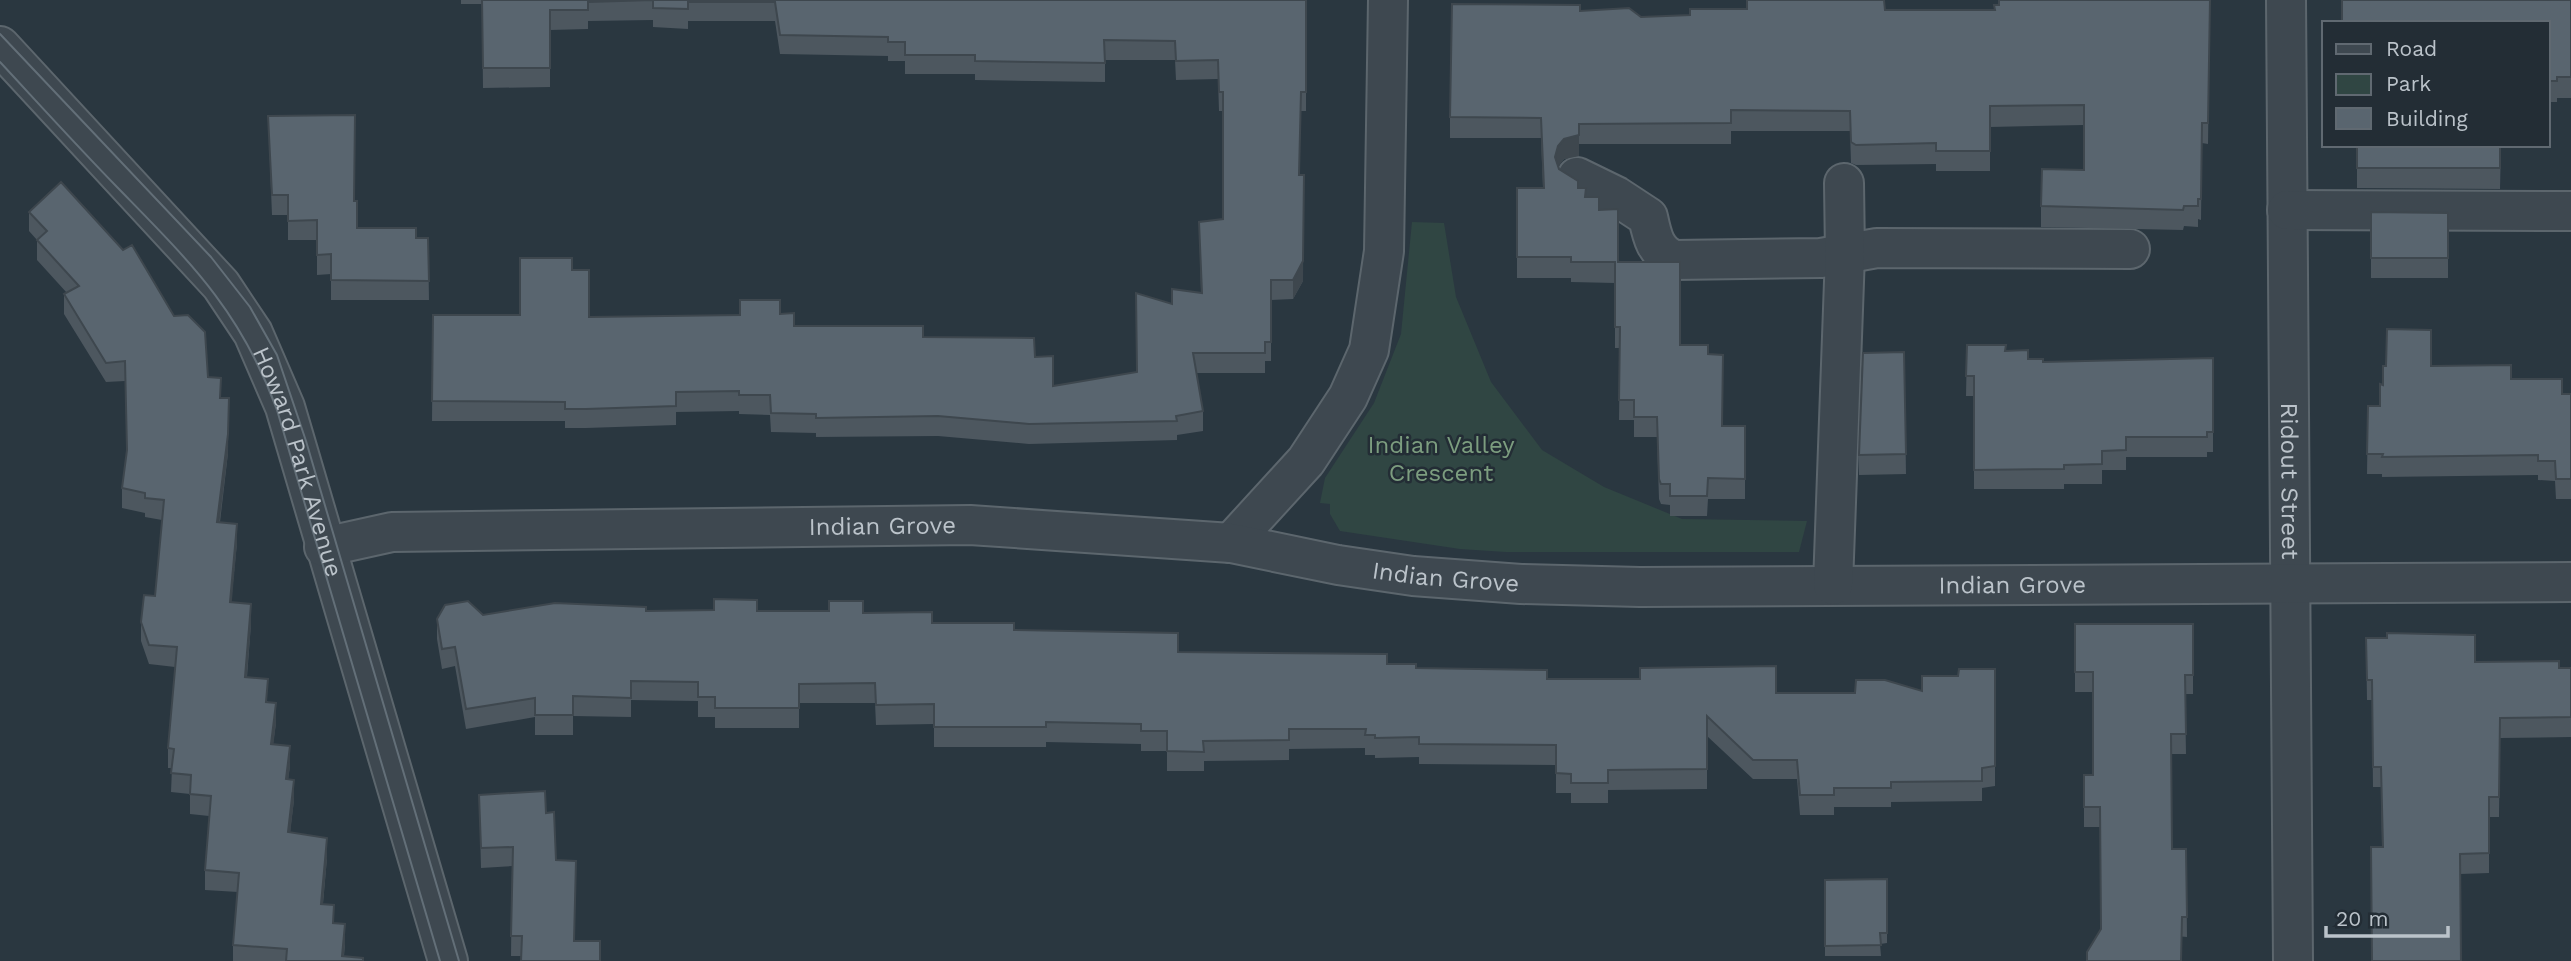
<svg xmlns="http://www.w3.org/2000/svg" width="2571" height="961" viewBox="0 0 2571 961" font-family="'Work Sans',sans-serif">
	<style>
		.green { fill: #304643 }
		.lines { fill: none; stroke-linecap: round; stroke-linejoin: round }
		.minor-casing { stroke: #5c666d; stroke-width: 42 }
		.minor { stroke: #3e4850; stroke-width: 38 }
		.tram { stroke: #636f78; stroke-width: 2 }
		.wall { fill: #4d575f }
		.shaded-wall { fill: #3e474e }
		.building { fill: #59656f; stroke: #3e474e; stroke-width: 2 }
		.labels { text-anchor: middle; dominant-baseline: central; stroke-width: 5; stroke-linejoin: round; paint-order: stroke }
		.park-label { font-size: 24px; fill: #7c9d7f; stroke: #232d35 }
		.street-label { font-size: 24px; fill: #bbc3ca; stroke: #232d35 }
	</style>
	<rect width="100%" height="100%" fill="#2a3740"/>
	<path class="green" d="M 1412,222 L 1444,223 L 1456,297 L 1491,382 L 1542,450 L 1604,487 L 1682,519 L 1807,521 L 1799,552 L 1506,552 L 1460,549 L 1340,531 L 1330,514 L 1330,504 L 1320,503 L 1325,478 L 1374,403 L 1401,334 Z"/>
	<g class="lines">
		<defs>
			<g id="minor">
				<path id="s1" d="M 2286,0 L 2293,961"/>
				<path id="s2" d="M 0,46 L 221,285 L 253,333 L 285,407 L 448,961"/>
				<path d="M 1577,177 L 1616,196 L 1648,217 C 1652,236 1655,252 1674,260 L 1821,258 L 1877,248 L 2130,249"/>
				<path d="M 2287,210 L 2571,211"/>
				<path d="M 1231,543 L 1306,461 L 1348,397 L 1369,350 L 1384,251 L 1388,0"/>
				<path id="s3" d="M 324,547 L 392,532 L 970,525 L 1231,543 L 1338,565 L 1413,576 L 1521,584 L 1640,587 L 2571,582"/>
				<path d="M 1833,585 L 1845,254 L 1844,183"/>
			</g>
		</defs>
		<use href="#minor" class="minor-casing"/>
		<use href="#minor" class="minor"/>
		<g class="tram">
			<path d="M 0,34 L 211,257 L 250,307 L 277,355 L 306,441 L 459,961"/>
			<path d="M 0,62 C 39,104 77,146 117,187 C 189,261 240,309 277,410 L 440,961"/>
		</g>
	</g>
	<g class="wall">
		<path d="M 461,0 L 1306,0 L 1306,111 L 1301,111 L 1299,175 L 1303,281 L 1293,299 L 1271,300 L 1271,361 L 1265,361 L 1265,373 L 1196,373 L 1203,411 L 1203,431 L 1177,435 L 1177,440 L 1029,444 L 938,436 L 816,437 L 816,433 L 771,432 L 770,415 L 739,414 L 739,411 L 676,412 L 676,425 L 586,428 L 565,428 L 565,421 L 432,421 L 433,315 L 520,315 L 572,270 L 589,317 L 780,314 L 794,326 L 923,337 L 1035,357 L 1053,386 L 1137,372 L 1172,304 L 1201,293 L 1199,222 L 1223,219 L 1223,111 L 1219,111 L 1218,79 L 1176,80 L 1175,60 L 1105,60 L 1105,82 L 975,80 L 975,74 L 905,74 L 905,61 L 888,61 L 888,56 L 780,54 L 775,21 L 688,21 L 688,29 L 653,27 L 653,20 L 588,21 L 588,29 L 550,30 L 550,87 L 483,88 L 482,4 L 461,4 Z"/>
		<path d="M 2210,0 L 2208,144 L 2202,143 L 2201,220 L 2198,219 L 2198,227 L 2184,226 L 2183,230 L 2041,227 L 2041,206 L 2084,170 L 2084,125 L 1990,127 L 1990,171 L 1936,171 L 1936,164 L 1856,165 L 1851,163 L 1850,131 L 1731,131 L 1731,144 L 1579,144 L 1579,156 L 1564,159 L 1558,166 L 1559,169 L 1599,210 L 1618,262 L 1680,345 L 1708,354 L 1723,426 L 1745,426 L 1745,499 L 1708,499 L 1707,516 L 1670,516 L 1670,505 L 1661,504 L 1659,499 L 1657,437 L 1634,437 L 1634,420 L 1619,420 L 1620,348 L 1615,348 L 1615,283 L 1571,282 L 1571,278 L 1517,278 L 1517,188 L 1543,188 L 1541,138 L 1450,138 L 1450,117 L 1580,11 L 1641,17 L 1885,10 L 1995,10 Z"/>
		<path d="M 2571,0 L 2571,98 L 2557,98 L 2557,102 L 2548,102 L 2548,23 Z"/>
		<path d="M 268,116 L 354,201 L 357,228 L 416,238 L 428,238 L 429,300 L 331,300 L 331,274 L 317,275 L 317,240 L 288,240 L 288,215 L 272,215 Z"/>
		<path d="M 2357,145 L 2501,145 L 2500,189 L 2357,188 Z"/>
		<path d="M 29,212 L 208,377 L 221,398 L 228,453 L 220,522 L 237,543 L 231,602 L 251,624 L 247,677 L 268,702 L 276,723 L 273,744 L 290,766 L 288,779 L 294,800 L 290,832 L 327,858 L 323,904 L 334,923 L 345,944 L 344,956 L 363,961 L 233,961 L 233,945 L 238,892 L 205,890 L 205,870 L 209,816 L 190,814 L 190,794 L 171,792 L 172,768 L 168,768 L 168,748 L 175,667 L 149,664 L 141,641 L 141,622 L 155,596 L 162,520 L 145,517 L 145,513 L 122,508 L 122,488 L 127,453 L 125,381 L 106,382 L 64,314 L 64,294 L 67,293 L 37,260 L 37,240 L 29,231 Z"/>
		<path d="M 2371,212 L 2448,213 L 2448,278 L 2371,278 Z"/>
		<path d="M 1967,345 L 2006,351 L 2028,359 L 2043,362 L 2213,358 L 2213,452 L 2207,452 L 2207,457 L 2126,457 L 2126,470 L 2102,470 L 2102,484 L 2064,484 L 2064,489 L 1974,489 L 1974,396 L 1966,396 Z"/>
		<path d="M 1904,352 L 1906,474 L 1859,475 L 1859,455 Z"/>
		<path d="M 2431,366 L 2511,379 L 2562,394 L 2571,394 L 2571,499 L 2556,499 L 2555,481 L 2538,480 L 2538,475 L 2382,477 L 2382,474 L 2367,474 L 2368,406 L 2380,406 Z"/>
		<path d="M 646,611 L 757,611 L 863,613 L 932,623 L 1014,630 L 1178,652 L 1387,664 L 1416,668 L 1547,679 L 1776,693 L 1855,693 L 1922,691 L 1958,676 L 1995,669 L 1995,786 L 1982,788 L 1982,801 L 1891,802 L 1891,807 L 1834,807 L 1834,815 L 1800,815 L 1797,779 L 1753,779 L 1707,736 L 1707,789 L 1608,790 L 1608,803 L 1571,803 L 1571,793 L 1556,793 L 1556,765 L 1419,764 L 1419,757 L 1375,758 L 1375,755 L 1365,755 L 1365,748 L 1289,749 L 1289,760 L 1204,761 L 1204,771 L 1167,771 L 1167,751 L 1141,751 L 1141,744 L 1046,742 L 1046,747 L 934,747 L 934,724 L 876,725 L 875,703 L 799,703 L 799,728 L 715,728 L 715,717 L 698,717 L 698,701 L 631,700 L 631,717 L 573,716 L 573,735 L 535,735 L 535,717 L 466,729 L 455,666 L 442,669 L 437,639 L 437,619 L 483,615 Z"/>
		<path d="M 2075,624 L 2193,624 L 2193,694 L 2185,694 L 2186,754 L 2171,754 L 2172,849 L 2186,849 L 2187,937 L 2101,929 L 2100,827 L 2084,827 L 2084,775 L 2093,775 L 2093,692 L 2075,692 Z"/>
		<path d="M 2366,638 L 2475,662 L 2571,668 L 2571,737 L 2500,738 L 2499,817 L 2489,817 L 2489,873 L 2460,874 L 2382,847 L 2381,787 L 2373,787 L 2372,700 L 2367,700 Z"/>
		<path d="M 479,795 L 546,813 L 556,860 L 576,881 L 574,941 L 521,956 L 511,956 L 512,866 L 481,868 Z"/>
		<path d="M 1887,879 L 1887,943 L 1880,944 L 1881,956 L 1825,956 L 1825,880 Z"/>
	</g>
	<g class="shaded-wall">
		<path d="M 1579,124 L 1579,156 L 1564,159 L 1558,167 L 1555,157 L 1558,146 Z"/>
		<path d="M 1304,175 L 1303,281 L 1293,299 L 1293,280 Z"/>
		<path d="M 229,398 L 228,453 L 217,541 L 217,522 Z"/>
		<path d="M 237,524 L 237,543 L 230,622 L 230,602 Z"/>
		<path d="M 251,604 L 251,624 L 245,697 L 245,677 Z"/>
		<path d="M 276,703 L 276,723 L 271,764 L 271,744 Z"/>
		<path d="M 290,746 L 290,766 L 286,799 L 286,779 Z"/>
		<path d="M 294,780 L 294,800 L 288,852 L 288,832 Z"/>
		<path d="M 327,838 L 327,858 L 321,924 L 321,904 Z"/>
		<path d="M 345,924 L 345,944 L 343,961 L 342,961 Z"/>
	</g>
	<g class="building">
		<path d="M 482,0 L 1306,0 L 1306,92 L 1301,92 L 1299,175 L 1304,175 L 1303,261 L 1293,280 L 1271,280 L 1271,342 L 1265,342 L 1265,353 L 1193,353 L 1203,411 L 1176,416 L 1177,421 L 1029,424 L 938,416 L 816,418 L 816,414 L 771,413 L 770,395 L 739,395 L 739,391 L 676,392 L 676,406 L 586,409 L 565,409 L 565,402 L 432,401 L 433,315 L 520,315 L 520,258 L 572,258 L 572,270 L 589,270 L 589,317 L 740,315 L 740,300 L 780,300 L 780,314 L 794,313 L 794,326 L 923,326 L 923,337 L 1034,338 L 1035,357 L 1053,356 L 1053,386 L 1137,372 L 1136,293 L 1172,304 L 1172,289 L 1202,293 L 1199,222 L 1223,219 L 1223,92 L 1219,92 L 1218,60 L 1176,61 L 1175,41 L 1104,40 L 1105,63 L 975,61 L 975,55 L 905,55 L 905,42 L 888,42 L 888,37 L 780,35 L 775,2 L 688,2 L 688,9 L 653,8 L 653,0 L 588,2 L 588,10 L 550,10 L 550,68 L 483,68 Z"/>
		<path d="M 1747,0 L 1884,0 L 1885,10 L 1995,10 L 1994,5 L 1999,5 L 1999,0 L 2210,0 L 2208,123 L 2202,123 L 2201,199 L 2198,199 L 2198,206 L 2184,206 L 2183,210 L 2041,206 L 2042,169 L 2084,170 L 2084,105 L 1990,106 L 1990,151 L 1936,151 L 1936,143 L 1856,145 L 1851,142 L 1850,111 L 1731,110 L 1731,123 L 1579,124 L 1579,135 L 1564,139 L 1558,146 L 1555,157 L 1559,169 L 1578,181 L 1578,188 L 1586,188 L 1585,197 L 1599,197 L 1599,210 L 1618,209 L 1618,262 L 1680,262 L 1680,345 L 1708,345 L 1708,354 L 1723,355 L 1722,426 L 1745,426 L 1745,479 L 1708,478 L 1707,496 L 1670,496 L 1670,484 L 1661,484 L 1659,479 L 1657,417 L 1634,417 L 1634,400 L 1619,400 L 1620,327 L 1615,327 L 1615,262 L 1571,262 L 1571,257 L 1517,257 L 1517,188 L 1544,188 L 1541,118 L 1450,117 L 1452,4 L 1580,5 L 1580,11 L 1629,8 L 1641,17 L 1690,15 L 1690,9 L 1747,9 Z"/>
		<path d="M 2342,0 L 2571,0 L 2571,77 L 2557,77 L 2557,81 L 2548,81 L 2548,23 L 2342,23 Z"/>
		<path d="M 355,115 L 354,201 L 357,201 L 357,228 L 416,228 L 416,238 L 428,238 L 429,281 L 331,280 L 331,254 L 317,255 L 317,220 L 288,221 L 288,195 L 272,195 L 268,116 Z"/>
		<rect x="2357" y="145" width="143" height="23"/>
		<path d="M 61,182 L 123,250 L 132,245 L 174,316 L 188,315 L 205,332 L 208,377 L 221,378 L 220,398 L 229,398 L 228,434 L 217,522 L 237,524 L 230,602 L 251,604 L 245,677 L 268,679 L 266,702 L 276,703 L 271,744 L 290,746 L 286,779 L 294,780 L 288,832 L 327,838 L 321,904 L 334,905 L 333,923 L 345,924 L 342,956 L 363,958 L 363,961 L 286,961 L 287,949 L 233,945 L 239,873 L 205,870 L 211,796 L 190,794 L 191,775 L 171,773 L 174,749 L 168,748 L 177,647 L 149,645 L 141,622 L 144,595 L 155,596 L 164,500 L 145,498 L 145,493 L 122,488 L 127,450 L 125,361 L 106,363 L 64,294 L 79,286 L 37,240 L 47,231 L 29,212 Z"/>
		<path d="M 2371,212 L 2448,213 L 2448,258 L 2371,258 Z"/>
		<path d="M 2387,329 L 2431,330 L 2431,366 L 2511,365 L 2511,379 L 2562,379 L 2562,394 L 2571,394 L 2571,479 L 2556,479 L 2555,461 L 2538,461 L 2538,455 L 2382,457 L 2383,454 L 2367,454 L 2368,406 L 2380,406 L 2380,384 L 2383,385 L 2383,366 L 2386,366 Z"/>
		<path d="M 1967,345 L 2006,345 L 2005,351 L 2028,350 L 2028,359 L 2043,359 L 2043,362 L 2213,358 L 2213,432 L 2207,432 L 2207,437 L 2126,437 L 2126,450 L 2102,451 L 2102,464 L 2064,465 L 2064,469 L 1974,470 L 1974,376 L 1966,376 Z"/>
		<path d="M 1904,352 L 1906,454 L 1859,455 L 1863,353 Z"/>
		<path d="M 714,599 L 757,600 L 757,611 L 829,611 L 829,601 L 863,601 L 863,613 L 932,612 L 932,623 L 1014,623 L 1014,630 L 1178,633 L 1178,652 L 1387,654 L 1387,664 L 1416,664 L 1416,668 L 1547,670 L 1547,679 L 1640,679 L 1640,668 L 1776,666 L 1776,693 L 1855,693 L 1856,680 L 1885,680 L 1922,691 L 1922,676 L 1958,676 L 1959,669 L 1995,669 L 1995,766 L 1982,768 L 1982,781 L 1891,782 L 1891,788 L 1834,788 L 1834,795 L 1800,795 L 1797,760 L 1753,760 L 1707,716 L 1707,769 L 1608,770 L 1608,783 L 1571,783 L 1571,774 L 1556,773 L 1556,745 L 1419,744 L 1419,737 L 1375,738 L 1375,735 L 1365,735 L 1366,729 L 1289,729 L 1289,740 L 1203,741 L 1204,752 L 1167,751 L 1167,731 L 1141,731 L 1141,724 L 1046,722 L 1046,727 L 934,727 L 934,704 L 876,705 L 875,683 L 799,684 L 799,708 L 715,708 L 715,697 L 698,697 L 698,682 L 631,681 L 631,698 L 573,696 L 573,715 L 535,715 L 535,698 L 466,709 L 455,647 L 442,649 L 437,619 L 445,605 L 468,601 L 483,615 L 555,603 L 646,607 L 646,611 L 714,610 Z"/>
		<path d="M 2075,624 L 2193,624 L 2193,675 L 2185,675 L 2186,734 L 2171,734 L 2172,849 L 2186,849 L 2187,917 L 2182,917 L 2181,961 L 2087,961 L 2087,952 L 2101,929 L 2100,807 L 2084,807 L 2084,775 L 2093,775 L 2093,672 L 2075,672 Z"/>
		<path d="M 2387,633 L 2475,635 L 2475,662 L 2559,661 L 2559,668 L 2571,668 L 2571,717 L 2500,718 L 2499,797 L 2489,797 L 2489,853 L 2460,854 L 2461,961 L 2372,961 L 2371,847 L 2383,847 L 2381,767 L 2373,767 L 2372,680 L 2367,680 L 2366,638 L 2387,638 Z"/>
		<path d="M 545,791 L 546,813 L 554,812 L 556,860 L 576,861 L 574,941 L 600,941 L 600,961 L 521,961 L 522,936 L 511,936 L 513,847 L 481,848 L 479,795 Z"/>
		<path d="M 1887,879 L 1887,933 L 1880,933 L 1881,945 L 1825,946 L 1825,880 Z"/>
	</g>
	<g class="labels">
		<g class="park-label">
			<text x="1441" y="445">Indian Valley<tspan x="1441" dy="28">Crescent</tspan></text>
		</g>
		<g class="street-label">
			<text stroke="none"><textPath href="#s2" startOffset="520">Howard Park Avenue</textPath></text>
			<text stroke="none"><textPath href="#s1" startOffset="481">Ridout Street</textPath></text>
			<text stroke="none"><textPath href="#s3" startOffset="560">Indian Grove</textPath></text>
			<text stroke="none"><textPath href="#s3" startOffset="1127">Indian Grove</textPath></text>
			<text stroke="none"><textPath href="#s3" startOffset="1694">Indian Grove</textPath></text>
		</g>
	</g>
	<rect x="2322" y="21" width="228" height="126" fill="#232d35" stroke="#606971" stroke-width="2"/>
	<rect x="2336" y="44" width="35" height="10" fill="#3e4850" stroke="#606971" stroke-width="2"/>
	<text x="2386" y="56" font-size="21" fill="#bbc3ca">Road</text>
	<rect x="2336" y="74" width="35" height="21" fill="#304643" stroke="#606971" stroke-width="2"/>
	<text x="2386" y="91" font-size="21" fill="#bbc3ca">Park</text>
	<rect x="2336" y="108" width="35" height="21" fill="#59656f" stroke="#606971" stroke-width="2"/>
	<text x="2386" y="126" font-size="21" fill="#bbc3ca">Building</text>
	<path d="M2326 926v10h122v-10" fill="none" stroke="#bbc3ca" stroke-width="3.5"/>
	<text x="2336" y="926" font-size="21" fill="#bbc3ca" stroke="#232d35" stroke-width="5" paint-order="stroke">20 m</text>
</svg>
